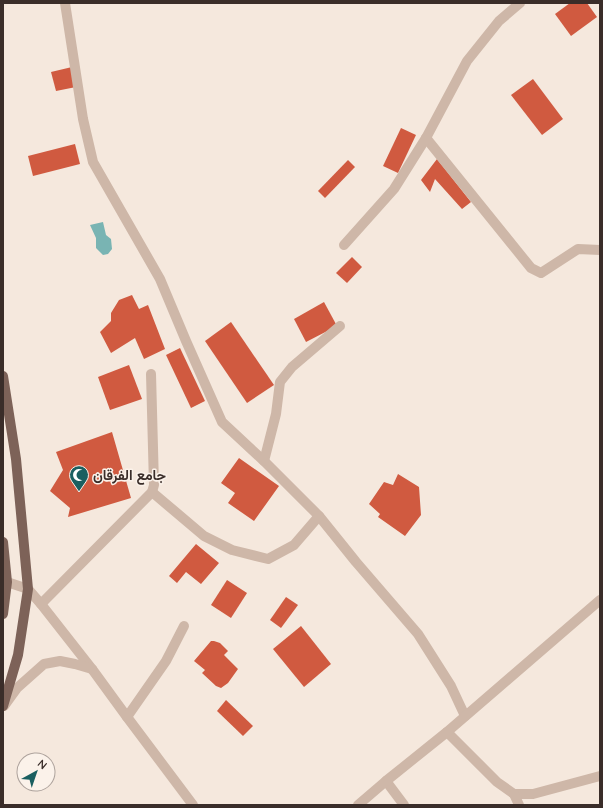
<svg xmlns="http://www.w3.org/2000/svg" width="603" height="808" viewBox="0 0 603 808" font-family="Quicksand,Vazirmatn,sans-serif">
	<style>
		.water { fill: #79b4b3 }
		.building { fill: #d05a40 }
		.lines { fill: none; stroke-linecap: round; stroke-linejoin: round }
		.minor { stroke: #ceb7a8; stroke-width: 10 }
		.major { stroke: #7d6258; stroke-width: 10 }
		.labels { text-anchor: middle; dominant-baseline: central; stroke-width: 3; stroke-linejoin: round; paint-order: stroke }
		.poi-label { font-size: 14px; font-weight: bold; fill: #3a2d29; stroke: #fbf2ea; text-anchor: start }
	</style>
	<rect width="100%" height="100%" fill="#f5e8dd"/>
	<path class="water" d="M 103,222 L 106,235 L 111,239 L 112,249 L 108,254 L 103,255 L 96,248 L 96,238 L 90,225 Z"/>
	<g class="building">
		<path d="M 570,3 L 587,3 L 597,17 L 571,36 L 555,14 Z"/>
		<path d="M 72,67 L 76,87 L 56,91 L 51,72 Z"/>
		<path d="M 533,79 L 563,119 L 542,135 L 511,95 Z"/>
		<path d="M 401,128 L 416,135 L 398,173 L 383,166 Z"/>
		<path d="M 75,144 L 80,164 L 33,176 L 28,156 Z"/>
		<path d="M 437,159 L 471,202 L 462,209 L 435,179 L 430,192 L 421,180 Z"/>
		<path d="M 348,160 L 355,167 L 325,198 L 318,191 Z"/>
		<path d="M 352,257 L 362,267 L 347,283 L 336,273 Z"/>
		<path d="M 132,295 L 139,309 L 148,305 L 165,349 L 144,359 L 135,338 L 111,353 L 100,332 L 111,321 L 111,313 L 119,300 Z"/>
		<path d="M 324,302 L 337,326 L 306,342 L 294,319 Z"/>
		<path d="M 231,322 L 274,385 L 247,403 L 205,341 Z"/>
		<path d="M 180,348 L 205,401 L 191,408 L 166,355 Z"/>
		<path d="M 129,365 L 142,399 L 110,410 L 98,377 Z"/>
		<path d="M 112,432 L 131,498 L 68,517 L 70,508 L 50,491 L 63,470 L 56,452 Z"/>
		<path d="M 239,458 L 279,486 L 254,521 L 228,503 L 235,493 L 221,483 Z"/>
		<path d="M 398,474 L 419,487 L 421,515 L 405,536 L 378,517 L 380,514 L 369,504 L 384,482 L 393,485 Z"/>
		<path d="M 196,544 L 219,563 L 201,584 L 186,572 L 177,583 L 169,576 Z"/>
		<path d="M 227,580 L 247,593 L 231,618 L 211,605 Z"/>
		<path d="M 286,597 L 298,605 L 281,628 L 270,620 Z"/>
		<path d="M 301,626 L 331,664 L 304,687 L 273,649 Z"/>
		<path d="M 211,641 L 214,641 L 220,643 L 228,651 L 224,655 L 238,669 L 228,683 L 221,688 L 216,686 L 202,673 L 205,670 L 194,661 Z"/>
		<path d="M 226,700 L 253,726 L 243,736 L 217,711 Z"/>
	</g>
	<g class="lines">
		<g class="minor">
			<path d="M 65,3 L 83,119 L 93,162 L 160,279 L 186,341 L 222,422 L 264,461 L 319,516 L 356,562 L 418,634 L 451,686 L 465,716"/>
			<path d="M 426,138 L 531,268 L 541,273 L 578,249 L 600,250"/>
			<path d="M 344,245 L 394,189 L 426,138 L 467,61 L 499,21 L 520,3"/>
			<path d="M 264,461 L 276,414 L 280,382 L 292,367 L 340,326"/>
			<path d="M 152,492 L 204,536 L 232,550 L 268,559 L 294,545 L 319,516"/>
			<path d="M 7,582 L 28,589 L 41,604 L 92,669 L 127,717 L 193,805"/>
			<path d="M 41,604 L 152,492 L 154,485 L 151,374"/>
			<path d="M 4,706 L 17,688 L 44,664 L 60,661 L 75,664 L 92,669"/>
			<path d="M 127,717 L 166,661 L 184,626"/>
			<path d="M 447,732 L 497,782 L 514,794 L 533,794 L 600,776"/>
			<path d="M 386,781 L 404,805"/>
			<path d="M 514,794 L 519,805"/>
			<path d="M 358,805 L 386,781 L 447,732 L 600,600"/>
		</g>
		<g class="major">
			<path d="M 3,376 L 16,459 L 28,589 L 18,655 L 3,706"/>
			<path d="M 3,542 L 7,582 L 3,614"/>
		</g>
	</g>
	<defs>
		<symbol id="mosque-pin" viewBox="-11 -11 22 30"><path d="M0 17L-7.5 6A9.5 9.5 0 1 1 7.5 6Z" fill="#1a5f60" stroke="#fbf2ea"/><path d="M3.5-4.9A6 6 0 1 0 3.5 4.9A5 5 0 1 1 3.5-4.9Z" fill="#fff"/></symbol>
	</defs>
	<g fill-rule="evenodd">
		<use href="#mosque-pin" x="68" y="464" width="22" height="30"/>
	</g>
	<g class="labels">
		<g class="poi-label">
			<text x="93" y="475">جامع الفرقان</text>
		</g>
	</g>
	<rect width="603" height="808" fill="none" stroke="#3a2d29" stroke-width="8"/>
	<g transform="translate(36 772) rotate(40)"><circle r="19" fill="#fbf2ea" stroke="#aea39d"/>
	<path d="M0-3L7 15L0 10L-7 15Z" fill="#1a5f60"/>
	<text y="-6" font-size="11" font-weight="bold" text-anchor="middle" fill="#3a2d29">N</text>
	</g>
</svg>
